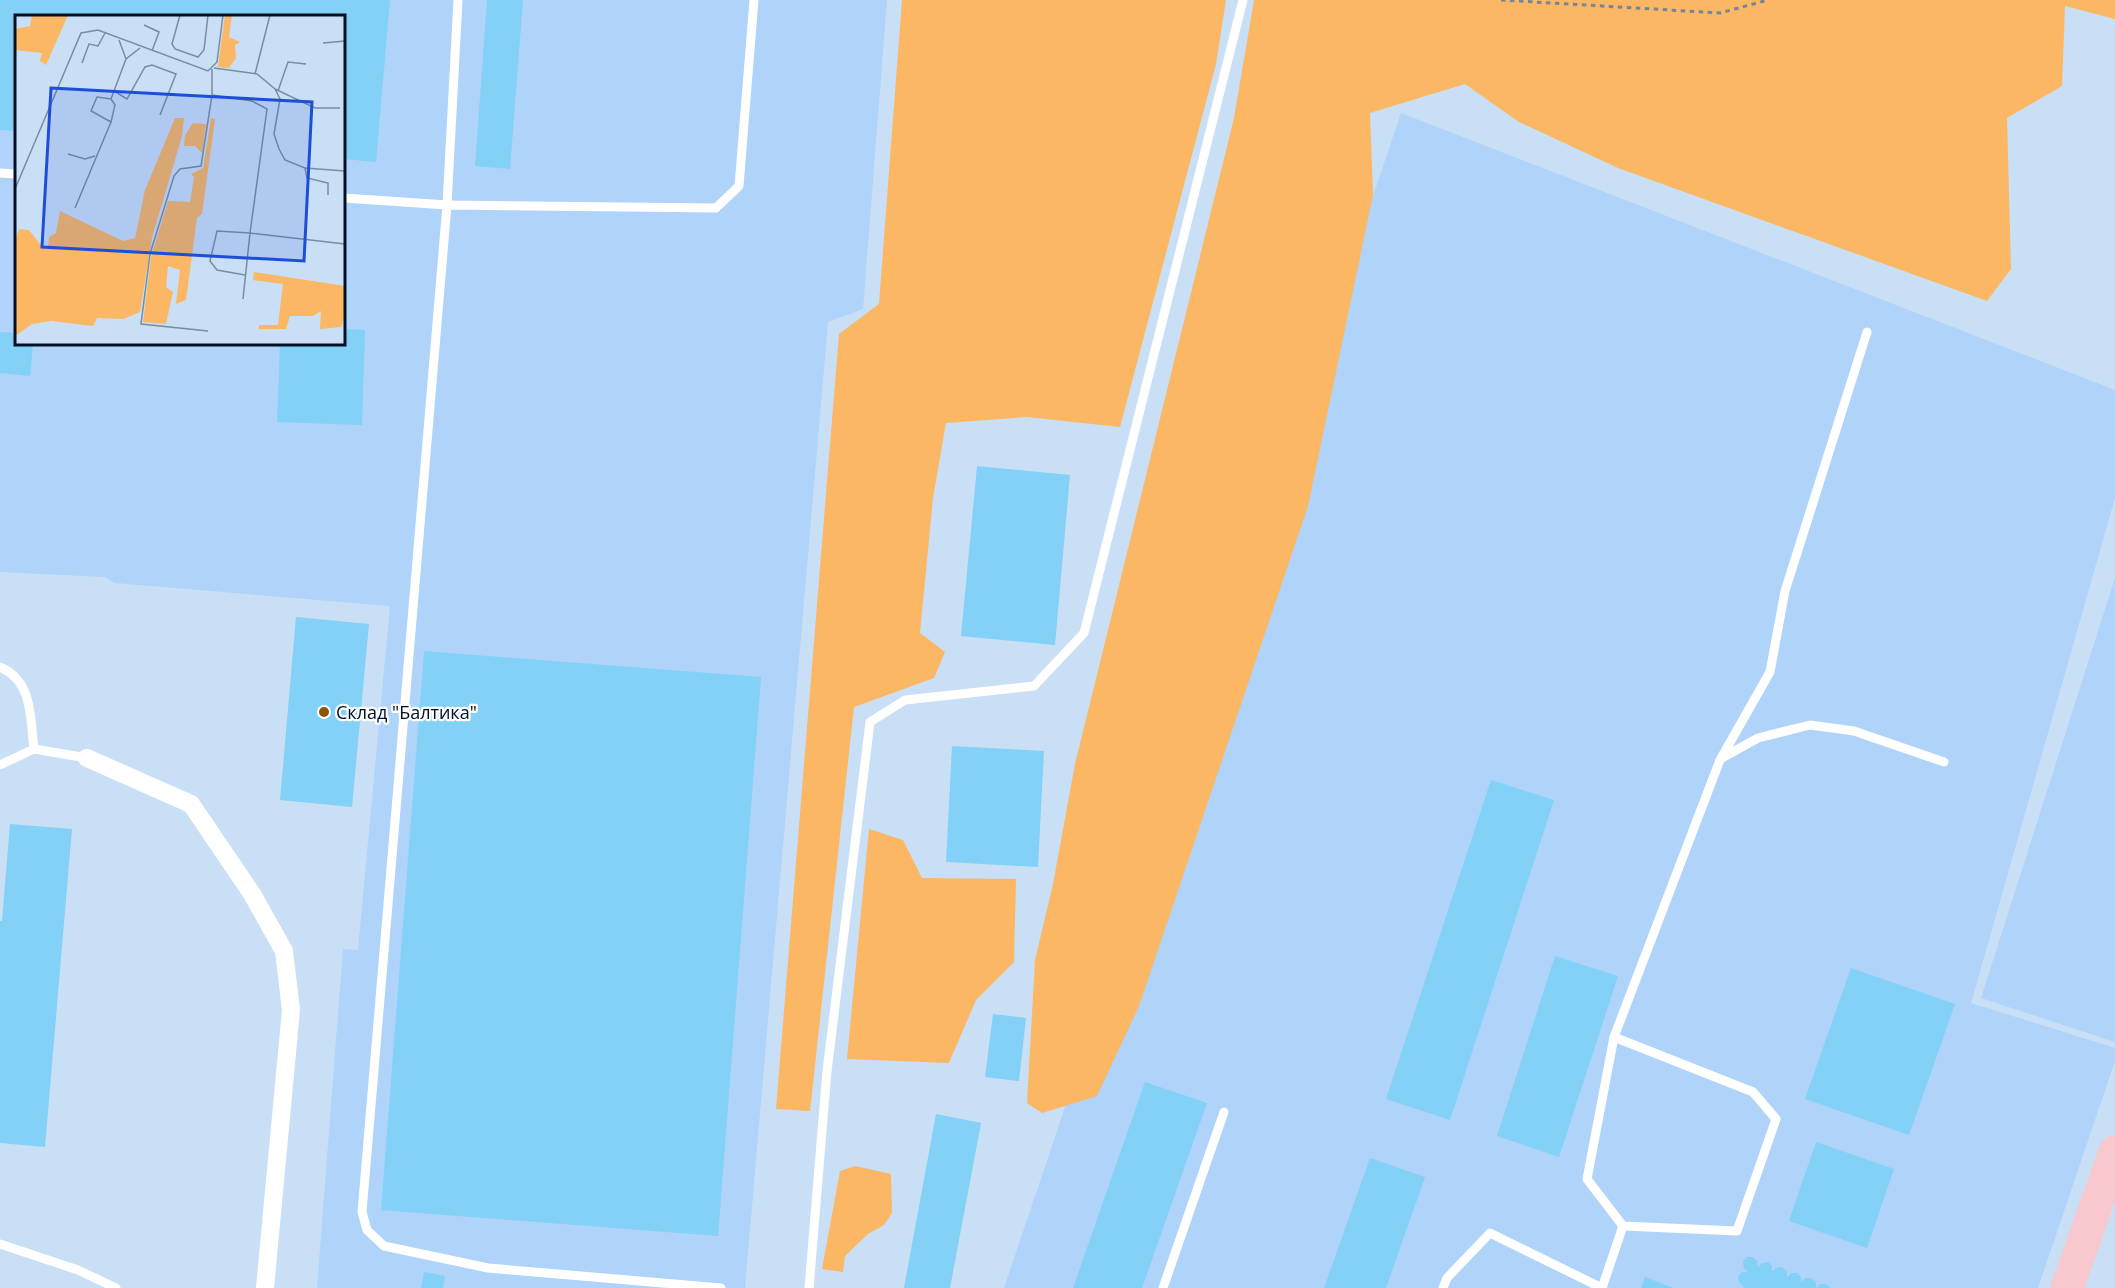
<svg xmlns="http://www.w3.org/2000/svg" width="2115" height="1288" viewBox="0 0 2115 1288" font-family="'Open Sans',sans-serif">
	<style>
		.built { fill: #afd3f9; fill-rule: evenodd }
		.green { fill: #fbb763 }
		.building { fill: #83d1f6 }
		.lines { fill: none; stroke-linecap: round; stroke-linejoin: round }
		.path { stroke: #72869b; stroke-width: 3; stroke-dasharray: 4.5 4.5; stroke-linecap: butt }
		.lane { stroke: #fff; stroke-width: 9 }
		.street { stroke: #fff; stroke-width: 18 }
		.highway { stroke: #f8c8ce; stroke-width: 33 }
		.poi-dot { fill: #8b5704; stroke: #fdfdfd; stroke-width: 2 }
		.labels { text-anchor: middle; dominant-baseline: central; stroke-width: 4.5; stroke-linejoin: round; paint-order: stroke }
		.poi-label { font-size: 18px; fill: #001024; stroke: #fdfdfd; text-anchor: start }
		.inset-road { fill: none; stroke: #798ca2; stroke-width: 1.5 }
		.view { fill: #1d4ed8; fill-opacity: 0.15; stroke: #1d4ed8; stroke-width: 3 }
		.inset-edge { fill: none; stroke: #001024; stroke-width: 3 }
	</style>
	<rect width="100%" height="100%" fill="#c9dff6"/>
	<g class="built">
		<path d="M 0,0 L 887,0 L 863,309 L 828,322 L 745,1288 L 317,1288 L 343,949 L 358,950 L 390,606 L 115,583 L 105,577 L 0,572 ZM 16,16 L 344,16 L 344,344 L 16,344 Z"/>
		<path d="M 1401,113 L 2115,390 L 2115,498 L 1971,1003 L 2115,1048 L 2115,1061 L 2038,1288 L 1004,1288 Z"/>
		<path d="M 2115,578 L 2115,1042 L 1981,998 Z"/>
	</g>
	<g class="green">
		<path d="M 902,0 L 1226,0 L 1216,64 L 1120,427 L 1027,417 L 946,423 L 933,498 L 920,633 L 945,652 L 934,678 L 854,707 L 810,1111 L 776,1109 L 839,334 L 879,304 Z"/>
		<path d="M 1254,0 L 2115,0 L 2115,19 L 2065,6 L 2062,86 L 2007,118 L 2011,269 L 1987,301 L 1618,168 L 1519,122 L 1465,84 L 1370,113 L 1373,195 L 1308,506 L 1139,1006 L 1097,1096 L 1042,1113 L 1027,1103 L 1035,960 L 1053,884 L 1075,764 L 1234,118 Z"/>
		<path d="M 869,829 L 903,840 L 922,878 L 1016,879 L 1014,962 L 976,1000 L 949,1063 L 847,1059 Z"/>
		<path d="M 855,1166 L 891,1174 L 892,1213 L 884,1225 L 868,1234 L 845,1256 L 843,1272 L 822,1269 L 840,1171 Z"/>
	</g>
	<g class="building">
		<path d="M 0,0 L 390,0 L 376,162 L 344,159 L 344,16 L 16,16 L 16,131 L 0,130 Z"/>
		<path d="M 487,0 L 523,0 L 510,169 L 475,166 Z"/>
		<path d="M 344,329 L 365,330 L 362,425 L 277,422 L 280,344 L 344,344 Z"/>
		<path d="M 0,332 L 16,333 L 16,344 L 33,344 L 30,376 L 0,373 Z"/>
		<path d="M 977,466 L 1070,475 L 1055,645 L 961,636 Z"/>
		<path d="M 296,617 L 369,624 L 352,807 L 280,800 Z"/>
		<path d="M 424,651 L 761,677 L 718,1236 L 381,1210 Z"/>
		<path d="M 952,746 L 1044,751 L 1038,867 L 946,862 Z"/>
		<path d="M 1491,780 L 1554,800 L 1450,1120 L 1386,1099 Z"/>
		<path d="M 10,824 L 72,829 L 45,1147 L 0,1143 L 0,921 L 2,921 Z"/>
		<path d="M 1555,956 L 1618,976 L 1559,1157 L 1497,1136 Z"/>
		<path d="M 1851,968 L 1955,1004 L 1909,1135 L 1805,1099 Z"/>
		<path d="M 993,1014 L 1026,1018 L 1019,1081 L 985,1077 Z"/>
		<path d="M 1145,1082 L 1207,1103 L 1142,1288 L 1073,1288 Z"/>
		<path d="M 936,1114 L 981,1123 L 950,1288 L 904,1288 Z"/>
		<path d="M 1816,1142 L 1894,1169 L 1867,1248 L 1789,1221 Z"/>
		<path d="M 1370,1158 L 1425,1177 L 1386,1288 L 1324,1288 Z"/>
		<path d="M 1747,1257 L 1753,1257 L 1757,1261 L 1758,1267 L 1762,1263 L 1768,1262 L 1772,1266 L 1772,1272 L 1776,1268 L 1782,1267 L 1787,1272 L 1787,1278 L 1791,1273 L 1797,1273 L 1801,1277 L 1801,1283 L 1805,1278 L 1811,1278 L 1816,1282 L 1816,1288 L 1745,1288 L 1739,1282 L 1738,1277 L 1742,1272 L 1748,1272 L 1744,1268 L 1743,1262 Z"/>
		<path d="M 424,1272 L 445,1276 L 443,1288 L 421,1288 Z"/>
		<path d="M 1645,1277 L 1674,1288 L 1641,1288 Z"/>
		<path d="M 1820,1284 L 1826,1284 L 1831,1288 L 1816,1288 Z"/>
	</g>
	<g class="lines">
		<path class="path" d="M 1501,0 L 1720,13 L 1768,0"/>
		<g class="lane">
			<path d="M 0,173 L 16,174"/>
			<path d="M 344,198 L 447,205 L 458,0"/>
			<path d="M 0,667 C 33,681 30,717 34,749 L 87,758"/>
			<path d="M 1722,758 L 1758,738 L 1810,725 L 1854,731 L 1944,762"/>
			<path d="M 0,765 L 34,749"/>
			<path d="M 1614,1037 L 1720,760 L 1770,672 L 1785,591 L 1867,332"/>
			<path d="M 1614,1037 L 1753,1092 L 1776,1119 L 1737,1231 L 1623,1226 L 1587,1179 Z"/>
			<path d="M 0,1244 L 78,1270 L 116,1288"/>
			<path d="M 721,1288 L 488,1268 L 384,1246 L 367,1230 L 362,1212 L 447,205 L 716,208 L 739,186 L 754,0"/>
			<path d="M 809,1288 L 827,1071 L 870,722 L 905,700 L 1034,686 L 1084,633 L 1243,0"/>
			<path d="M 1163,1288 L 1224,1112"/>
			<path d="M 1443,1288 L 1447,1278 L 1490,1233 L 1602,1288"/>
			<path d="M 1602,1288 L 1623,1226"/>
		</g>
		<path class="street" d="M 87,758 L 191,804 L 252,894 L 284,951 L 291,1010 L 265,1288"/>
		<path class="highway" d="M 2067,1288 L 2115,1152"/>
	</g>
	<circle class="poi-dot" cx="324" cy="712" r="6"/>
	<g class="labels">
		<g class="poi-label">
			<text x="336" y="712">Склад "Балтика"</text>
		</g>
	</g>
	<g transform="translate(15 15)">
		<rect width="330" height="330" fill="#c9dff6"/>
		<path d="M 17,0 L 53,0 L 31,50 L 25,46 L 27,38 L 0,35 L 0,14 L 15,11 ZM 210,0 L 217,0 L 214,22 L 225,27 L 220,30 L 221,43 L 214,53 L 203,52 ZM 160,103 L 169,103 L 167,121 L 137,223 L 125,297 L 108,304 L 82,303 L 78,311 L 36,306 L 17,309 L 0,321 L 0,226 L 4,214 L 14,215 L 25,229 L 33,232 L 34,222 L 41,218 L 45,196 L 108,226 L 120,223 L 130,175 ZM 196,103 L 200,104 L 187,199 L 182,203 L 171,285 L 161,289 L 165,255 L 153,251 L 151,272 L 158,277 L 151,309 L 128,307 L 136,242 L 153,186 L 175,187 L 179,162 L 176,159 L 188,153 ZM 178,108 L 191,109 L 187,138 L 180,131 L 169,131 L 170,120 ZM 239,257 L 330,271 L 330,300 L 326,312 L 305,314 L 306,296 L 298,301 L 275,301 L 271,314 L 244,314 L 244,310 L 263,310 L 268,269 L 238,265 Z" fill="#fbb763"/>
		<path class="inset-road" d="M 165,0 L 157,29 L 160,34 L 183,42 L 189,35 L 193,0M 129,10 L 144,17 L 137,36M 104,25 L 111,44M 308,28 L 330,26M 67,48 L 74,29 L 83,31 L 90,18M 199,53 L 242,59 L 260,74 L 265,84 L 259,119 L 264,134 L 270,145 L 290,153 L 292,163 L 313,168 L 313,180M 240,59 L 255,0M 260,74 L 300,93 L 325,93M 99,76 L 112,84 L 130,52 L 137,50 L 161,59 L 145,100M 263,76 L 273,47 L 291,49M 197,80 L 237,86 L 252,94 L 235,218 L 202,216 L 195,246 L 202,255 L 230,260M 96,84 L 100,90 L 96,107 L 76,96 L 82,82 L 96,84 L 111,44 L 125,33M 53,139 L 70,144 L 80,141M 290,153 L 330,156M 0,174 L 66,18 L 83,15 L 193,56 L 202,47 L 208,0M 60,193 L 96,107M 228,284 L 235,218 L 330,229M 193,316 L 126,309 L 135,239 L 159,161 L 165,154 L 186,151 L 197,80 L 197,54"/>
		<path class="view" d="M 36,73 L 297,87 L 289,246 L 27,232 Z"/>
		<rect width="330" height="330" class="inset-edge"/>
	</g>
</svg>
